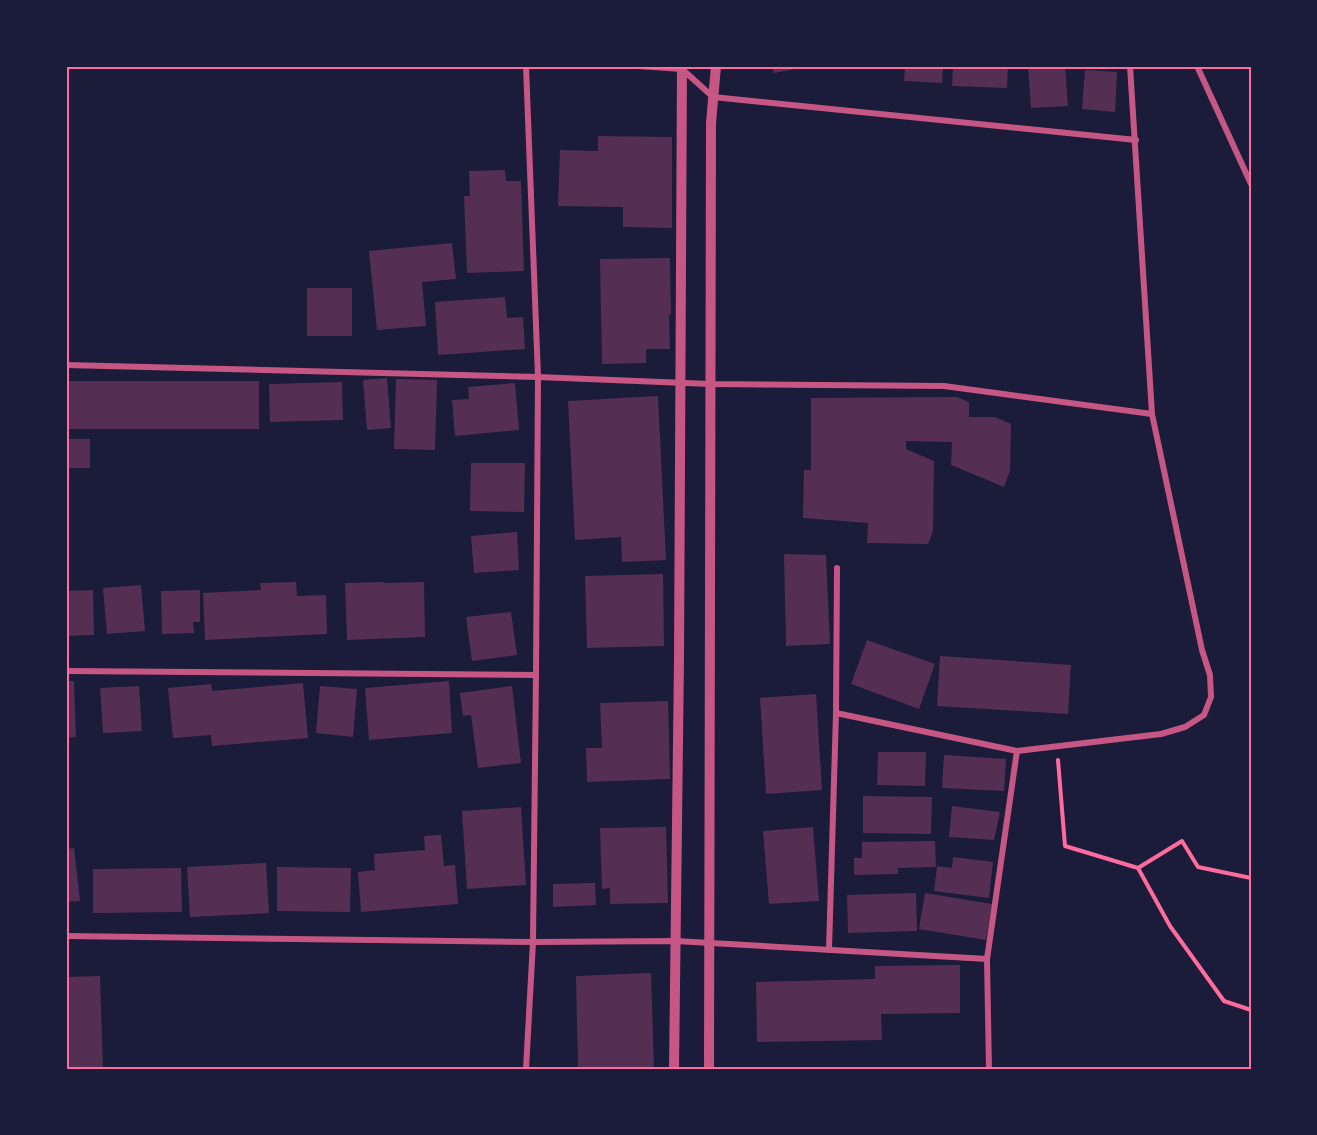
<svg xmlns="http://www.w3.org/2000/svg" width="1317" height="1135" viewBox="0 0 1317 1135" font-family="'Alegreya Sans',sans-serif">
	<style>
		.building { fill: #542f53 }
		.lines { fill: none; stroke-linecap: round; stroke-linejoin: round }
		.path { stroke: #ff6b9d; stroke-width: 4 }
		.minor { stroke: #c65784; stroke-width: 6 }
		.tertiary { stroke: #c65784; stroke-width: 10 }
		.neatline { fill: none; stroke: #ff6b9d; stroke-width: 2 }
	</style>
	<rect width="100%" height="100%" fill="#1b1b3a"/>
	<g class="building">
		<path d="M 772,66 L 807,66 L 807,67 L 774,73 Z"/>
		<path d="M 905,66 L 943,66 L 942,83 L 904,81 Z"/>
		<path d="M 953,66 L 1008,66 L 1007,88 L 952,86 Z"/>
		<path d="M 1028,66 L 1065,66 L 1068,106 L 1031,108 Z"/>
		<path d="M 1085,70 L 1117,72 L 1115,112 L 1082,109 Z"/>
		<path d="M 598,136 L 672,137 L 672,228 L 623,227 L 623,207 L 558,206 L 560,150 L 598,151 Z"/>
		<path d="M 505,170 L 506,181 L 521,181 L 524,271 L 467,273 L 464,196 L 470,196 L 469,171 Z"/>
		<path d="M 452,243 L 456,279 L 422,282 L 426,326 L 377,330 L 369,251 Z"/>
		<path d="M 670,258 L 671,315 L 669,315 L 670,349 L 646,349 L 646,363 L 602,364 L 600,259 Z"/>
		<rect x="307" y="288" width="45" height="48"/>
		<path d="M 505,297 L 507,318 L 523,317 L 525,349 L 438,355 L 435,302 Z"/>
		<path d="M 387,378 L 391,428 L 367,430 L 363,380 Z"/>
		<path d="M 396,379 L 437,380 L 435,450 L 394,449 Z"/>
		<rect x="67" y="381" width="192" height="48"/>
		<path d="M 342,382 L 343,420 L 270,422 L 269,384 Z"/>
		<path d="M 515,383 L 519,430 L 455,436 L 452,400 L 469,399 L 468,387 Z"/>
		<path d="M 658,396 L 666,560 L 622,562 L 621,537 L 575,540 L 568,401 Z"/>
		<path d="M 957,397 L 969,402 L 969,417 L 995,417 L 1011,424 L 1010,471 L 1004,487 L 951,465 L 952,442 L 906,441 L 906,449 L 934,461 L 933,531 L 928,544 L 867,543 L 868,523 L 803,518 L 804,470 L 811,470 L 811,398 Z"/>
		<rect x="66" y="439" width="24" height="29"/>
		<path d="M 471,463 L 525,463 L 524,512 L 470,511 Z"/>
		<path d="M 517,532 L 519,570 L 474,573 L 471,536 Z"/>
		<path d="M 784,554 L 826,555 L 830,644 L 786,646 Z"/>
		<path d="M 663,574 L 664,646 L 587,648 L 585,576 Z"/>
		<path d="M 296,582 L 297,596 L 326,595 L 327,634 L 205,640 L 203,593 L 261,590 L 260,583 Z"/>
		<path d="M 384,582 L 384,583 L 424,582 L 425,637 L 347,640 L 345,583 Z"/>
		<path d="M 141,585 L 145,631 L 107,634 L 103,588 Z"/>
		<path d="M 93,590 L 94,635 L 66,636 L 66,591 Z"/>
		<path d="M 200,590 L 200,622 L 193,622 L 194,633 L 162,634 L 161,591 Z"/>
		<path d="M 511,612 L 517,655 L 472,661 L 466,617 Z"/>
		<path d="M 867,640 L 935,664 L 919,709 L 851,684 Z"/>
		<path d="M 940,656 L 1071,665 L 1068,714 L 937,706 Z"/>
		<path d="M 66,681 L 74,681 L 76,737 L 66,738 Z"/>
		<path d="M 449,681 L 452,733 L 369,740 L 365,688 Z"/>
		<path d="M 303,683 L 308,738 L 212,746 L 211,735 L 173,738 L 168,688 L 211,684 L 212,691 Z"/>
		<path d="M 139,686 L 142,731 L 103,733 L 100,688 Z"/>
		<path d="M 320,686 L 357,689 L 353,737 L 316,733 Z"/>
		<path d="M 512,686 L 521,763 L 478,768 L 471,715 L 463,716 L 460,693 Z"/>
		<path d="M 816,694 L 822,790 L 766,794 L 760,698 Z"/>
		<path d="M 668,701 L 670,779 L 587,782 L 586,748 L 602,748 L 600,703 Z"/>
		<path d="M 878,752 L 926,752 L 925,786 L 877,785 Z"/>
		<path d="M 944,755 L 1006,759 L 1004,791 L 942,788 Z"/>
		<path d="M 863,796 L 932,797 L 931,834 L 863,833 Z"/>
		<path d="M 952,806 L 1000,812 L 994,840 L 949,837 Z"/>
		<path d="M 521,807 L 526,885 L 467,889 L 462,811 Z"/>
		<path d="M 666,827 L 668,903 L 610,904 L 610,888 L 602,889 L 600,828 Z"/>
		<path d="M 813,827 L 819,901 L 769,904 L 763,831 Z"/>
		<path d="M 441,835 L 444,866 L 455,865 L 458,904 L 361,912 L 358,872 L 375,870 L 374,854 L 425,850 L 424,836 Z"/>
		<path d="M 935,841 L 936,867 L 898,868 L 898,874 L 854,875 L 854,858 L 862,858 L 862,842 Z"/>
		<path d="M 74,848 L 80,901 L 66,902 L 66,849 Z"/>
		<path d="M 953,857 L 993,862 L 989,898 L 934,891 L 937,866 L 952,868 Z"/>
		<path d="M 266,863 L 269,913 L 190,917 L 187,867 Z"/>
		<path d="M 277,867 L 351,868 L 350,912 L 277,911 Z"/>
		<path d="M 181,868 L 182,912 L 93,913 L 93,869 Z"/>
		<path d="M 595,883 L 596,905 L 553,907 L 553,884 Z"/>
		<path d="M 916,893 L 917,931 L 848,933 L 847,895 Z"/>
		<path d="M 925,893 L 992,904 L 986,940 L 919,929 Z"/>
		<path d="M 960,965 L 960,1013 L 881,1014 L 882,1040 L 757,1042 L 756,982 L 875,979 L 875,966 Z"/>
		<path d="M 651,973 L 654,1069 L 578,1069 L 576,976 Z"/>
		<path d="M 100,976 L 103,1069 L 66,1069 L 66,977 Z"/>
	</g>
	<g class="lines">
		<g class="path">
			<path d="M 1058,760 L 1065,846 L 1138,868 L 1182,841 L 1198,867 L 1251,878"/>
			<path d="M 1138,868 L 1170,926 L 1224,1001 L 1251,1010"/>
		</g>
		<g class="minor">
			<path d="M 638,66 L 682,69 L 713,97 L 1136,140"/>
			<path d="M 1197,66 L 1251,184"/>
			<path d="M 66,365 L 538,377 L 710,384 L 944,386 L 1152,414"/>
			<path d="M 66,671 L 536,675"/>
			<path d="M 836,713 L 1017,751 L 1161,734 L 1185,727 L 1204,715 L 1211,697 L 1210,675 L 1202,650 L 1152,414 L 1130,66"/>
			<path d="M 66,936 L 533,942 L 676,941 L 987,959"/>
			<path d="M 829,950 L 836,713 L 837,568"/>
			<path d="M 526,1069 L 533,942 L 536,675 L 538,377 L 526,66"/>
			<path d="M 989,1069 L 987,959 L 1017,751"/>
		</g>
		<g class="tertiary">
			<path d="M 674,1069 L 679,659 L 682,66"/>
			<path d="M 709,1069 L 711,123 L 716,66"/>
		</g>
	</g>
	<rect width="1317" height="1135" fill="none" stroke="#1b1b3a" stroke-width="135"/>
	<rect x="68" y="68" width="1182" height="1000" class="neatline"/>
</svg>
